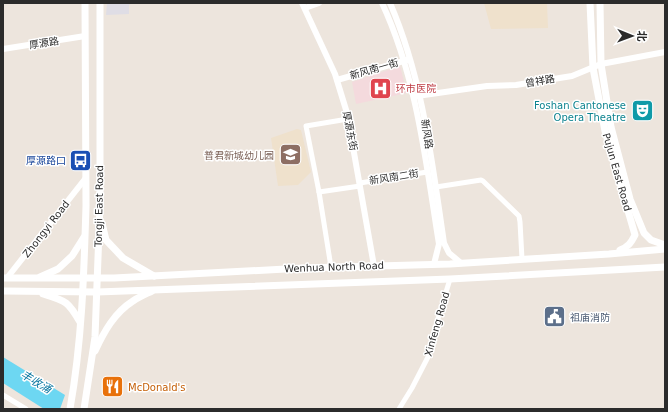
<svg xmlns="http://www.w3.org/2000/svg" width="668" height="412" viewBox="0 0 668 412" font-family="'DejaVu Sans','Noto Sans SC',sans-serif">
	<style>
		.industrial { fill: #dfdde5 }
		.education { fill: #efe1cc }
		.medical { fill: #f4dadd }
		.water { fill: #6dd7f2 }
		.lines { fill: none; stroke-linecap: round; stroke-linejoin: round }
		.minor { stroke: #fff; stroke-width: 5 }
		.tertiary { stroke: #fff; stroke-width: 6 }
		.secondary { stroke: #fff; stroke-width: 7 }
		.labels { text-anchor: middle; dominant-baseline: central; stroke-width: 3; stroke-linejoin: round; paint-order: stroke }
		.street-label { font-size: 10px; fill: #2b2b2b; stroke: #fff }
		.health-label { font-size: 10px; fill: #be3a42; stroke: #fff; text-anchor: start }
		.culture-label { font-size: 10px; fill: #0d838f; stroke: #fff; text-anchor: end }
		.education-label { font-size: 10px; fill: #785e54; stroke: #fff; text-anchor: end }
		.transit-label { font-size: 10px; fill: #164399; stroke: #fff; text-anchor: end }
		.service-label { font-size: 10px; fill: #4e5e75; stroke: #fff; text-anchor: start }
		.food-label { font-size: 10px; fill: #c56008; stroke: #fff; text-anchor: start }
		.water-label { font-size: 11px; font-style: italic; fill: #0976a0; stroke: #fff }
	</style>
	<rect width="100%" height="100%" fill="#ede5dd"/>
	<path class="industrial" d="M 107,3 L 132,3 L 129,5 L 129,14 L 106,15 Z"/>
	<g class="education">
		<path d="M 484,3 L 547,3 L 548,28 L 491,29 Z"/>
		<path d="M 297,129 L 301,130 L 311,172 L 298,185 L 278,186 L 271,138 Z"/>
	</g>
	<path class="medical" d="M 400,66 L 407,93 L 356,104 L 352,82 Z"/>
	<path class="water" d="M 3,357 L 65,395 L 60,409 L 44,409 L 3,383 Z"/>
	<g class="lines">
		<g class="minor">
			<path d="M 360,183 L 427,172"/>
			<path d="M 436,187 L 481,180 L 483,181 L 519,216 L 520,222 L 522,259"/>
			<path d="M 319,192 L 360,186"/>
			<path d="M 331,267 L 319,192 L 306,126 L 348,119"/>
			<path d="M 3,395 L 26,409"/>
			<path d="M 399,409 L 412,388 L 428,357 L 433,335 L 450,279"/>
		</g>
		<g class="tertiary">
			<path d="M 302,3 L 335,74 L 347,113 L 374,266"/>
			<path d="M 382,3 C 417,78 426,163 439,244 L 434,264"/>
			<path d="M 390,3 C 423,79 432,162 444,243 L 449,253 L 461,263"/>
			<path d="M 305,8 L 319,3"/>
			<path d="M 3,49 L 85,36"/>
			<path d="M 337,80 L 407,60"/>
			<path d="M 417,96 L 487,86 L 516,85 L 572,76 L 601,64 L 665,52"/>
			<path d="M 7,278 L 85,179"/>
		</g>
		<g class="secondary">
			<path d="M 590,3 L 593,68 L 605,131 L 635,235 C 631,243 628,247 620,250"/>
			<path d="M 600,3 L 601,64 L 611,127 L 630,199 L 644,233 L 651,240 L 665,245"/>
			<path d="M 102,223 L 106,240 L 123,258 L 154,276"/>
			<path d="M 40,277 L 58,269 L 72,256 L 84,237"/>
			<path d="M 3,278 L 114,278 L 304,268 L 450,264 L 609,254 L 665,249"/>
			<path d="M 3,291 L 97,292 L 450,279 L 665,267"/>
			<path d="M 43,294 C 66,301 68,301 80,322"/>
			<path d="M 95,351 C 104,332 114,313 133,301 C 139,297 146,294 152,291"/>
			<path d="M 70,409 C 82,342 84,273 86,206 L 85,3"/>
			<path d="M 84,409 L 95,337 L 100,205 L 100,3"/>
		</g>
	</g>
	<defs>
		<symbol id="hospital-square" viewBox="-11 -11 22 22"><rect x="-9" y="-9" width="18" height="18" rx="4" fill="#e0444e" stroke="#fff"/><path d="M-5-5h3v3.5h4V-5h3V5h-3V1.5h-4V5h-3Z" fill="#fff"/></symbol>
		<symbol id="theatre-square" viewBox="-11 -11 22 22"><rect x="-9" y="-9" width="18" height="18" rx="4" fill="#0f9aa8" stroke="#fff"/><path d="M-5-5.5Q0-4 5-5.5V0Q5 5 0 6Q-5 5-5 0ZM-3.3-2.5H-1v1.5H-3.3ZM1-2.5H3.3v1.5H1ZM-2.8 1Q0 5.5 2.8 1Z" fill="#fff"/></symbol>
		<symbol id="school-square" viewBox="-11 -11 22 22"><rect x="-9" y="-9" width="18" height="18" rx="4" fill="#8d6e63" stroke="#fff"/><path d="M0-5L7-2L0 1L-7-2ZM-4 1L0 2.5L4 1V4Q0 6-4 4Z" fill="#fff"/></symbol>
		<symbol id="bus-square" viewBox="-11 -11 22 22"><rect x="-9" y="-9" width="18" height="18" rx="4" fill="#1a4fb4" stroke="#fff"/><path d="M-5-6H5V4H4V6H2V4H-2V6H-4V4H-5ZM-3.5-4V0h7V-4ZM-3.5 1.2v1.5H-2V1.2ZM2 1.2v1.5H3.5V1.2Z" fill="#fff"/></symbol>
		<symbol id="civic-square" viewBox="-11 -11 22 22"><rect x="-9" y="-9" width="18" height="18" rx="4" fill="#5c6f8a" stroke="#fff"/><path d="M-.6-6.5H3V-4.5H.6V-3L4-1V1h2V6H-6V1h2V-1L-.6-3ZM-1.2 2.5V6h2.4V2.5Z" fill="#fff"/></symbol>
		<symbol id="restaurant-square" viewBox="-11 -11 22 22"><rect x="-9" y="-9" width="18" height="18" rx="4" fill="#e8710a" stroke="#fff"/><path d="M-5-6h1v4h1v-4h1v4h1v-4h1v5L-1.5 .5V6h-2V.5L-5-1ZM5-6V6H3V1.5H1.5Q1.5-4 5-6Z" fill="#fff"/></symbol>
	</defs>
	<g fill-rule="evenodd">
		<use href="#hospital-square" x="368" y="76" width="25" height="25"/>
		<use href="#theatre-square" x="630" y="98" width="25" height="25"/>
		<use href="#school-square" x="278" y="142" width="25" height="25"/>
		<use href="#bus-square" x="68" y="148" width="25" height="25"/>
		<use href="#civic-square" x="542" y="304" width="25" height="25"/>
		<use href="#restaurant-square" x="100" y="374" width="25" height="25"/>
	</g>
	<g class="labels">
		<g class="street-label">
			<text transform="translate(44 43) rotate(-9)">厚源路</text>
			<text transform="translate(374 69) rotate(-16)">新风南一街</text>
			<text transform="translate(540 81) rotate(-10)">曾祥路</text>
			<text transform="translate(350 131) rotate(79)">厚源东街</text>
			<text transform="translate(427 134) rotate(81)">新风路</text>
			<text transform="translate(617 172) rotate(74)">Pujun East Road</text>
			<text transform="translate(394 177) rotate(-9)">新风南二街</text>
			<text transform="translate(99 206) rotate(-89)">Tongji East Road</text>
			<text transform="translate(46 229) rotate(-52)">Zhongyi Road</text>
			<text transform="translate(334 267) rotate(-2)">Wenhua North Road</text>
			<text transform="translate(437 324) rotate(-74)">Xinfeng Road</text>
		</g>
		<g class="health-label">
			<text x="396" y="88">环市医院</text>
		</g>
		<g class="culture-label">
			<text x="626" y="105">Foshan Cantonese<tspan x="626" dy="12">Opera Theatre</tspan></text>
		</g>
		<g class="education-label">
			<text x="274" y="155">普君新城幼儿园</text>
		</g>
		<g class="transit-label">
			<text x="66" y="160">厚源路口</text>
		</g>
		<g class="service-label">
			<text x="570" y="317">祖庙消防</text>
		</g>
		<g class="food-label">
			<text x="128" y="387">McDonald's</text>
		</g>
		<g class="water-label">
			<text transform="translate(36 382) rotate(31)">丰收涌</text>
		</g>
	</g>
	<rect width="668" height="412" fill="none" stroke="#2b2b2b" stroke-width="8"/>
	<g transform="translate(632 36) rotate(91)" stroke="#ffffff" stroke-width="3" paint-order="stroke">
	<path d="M0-3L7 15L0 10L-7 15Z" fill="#2b2b2b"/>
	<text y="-6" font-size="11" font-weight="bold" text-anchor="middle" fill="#2b2b2b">北</text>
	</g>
</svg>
